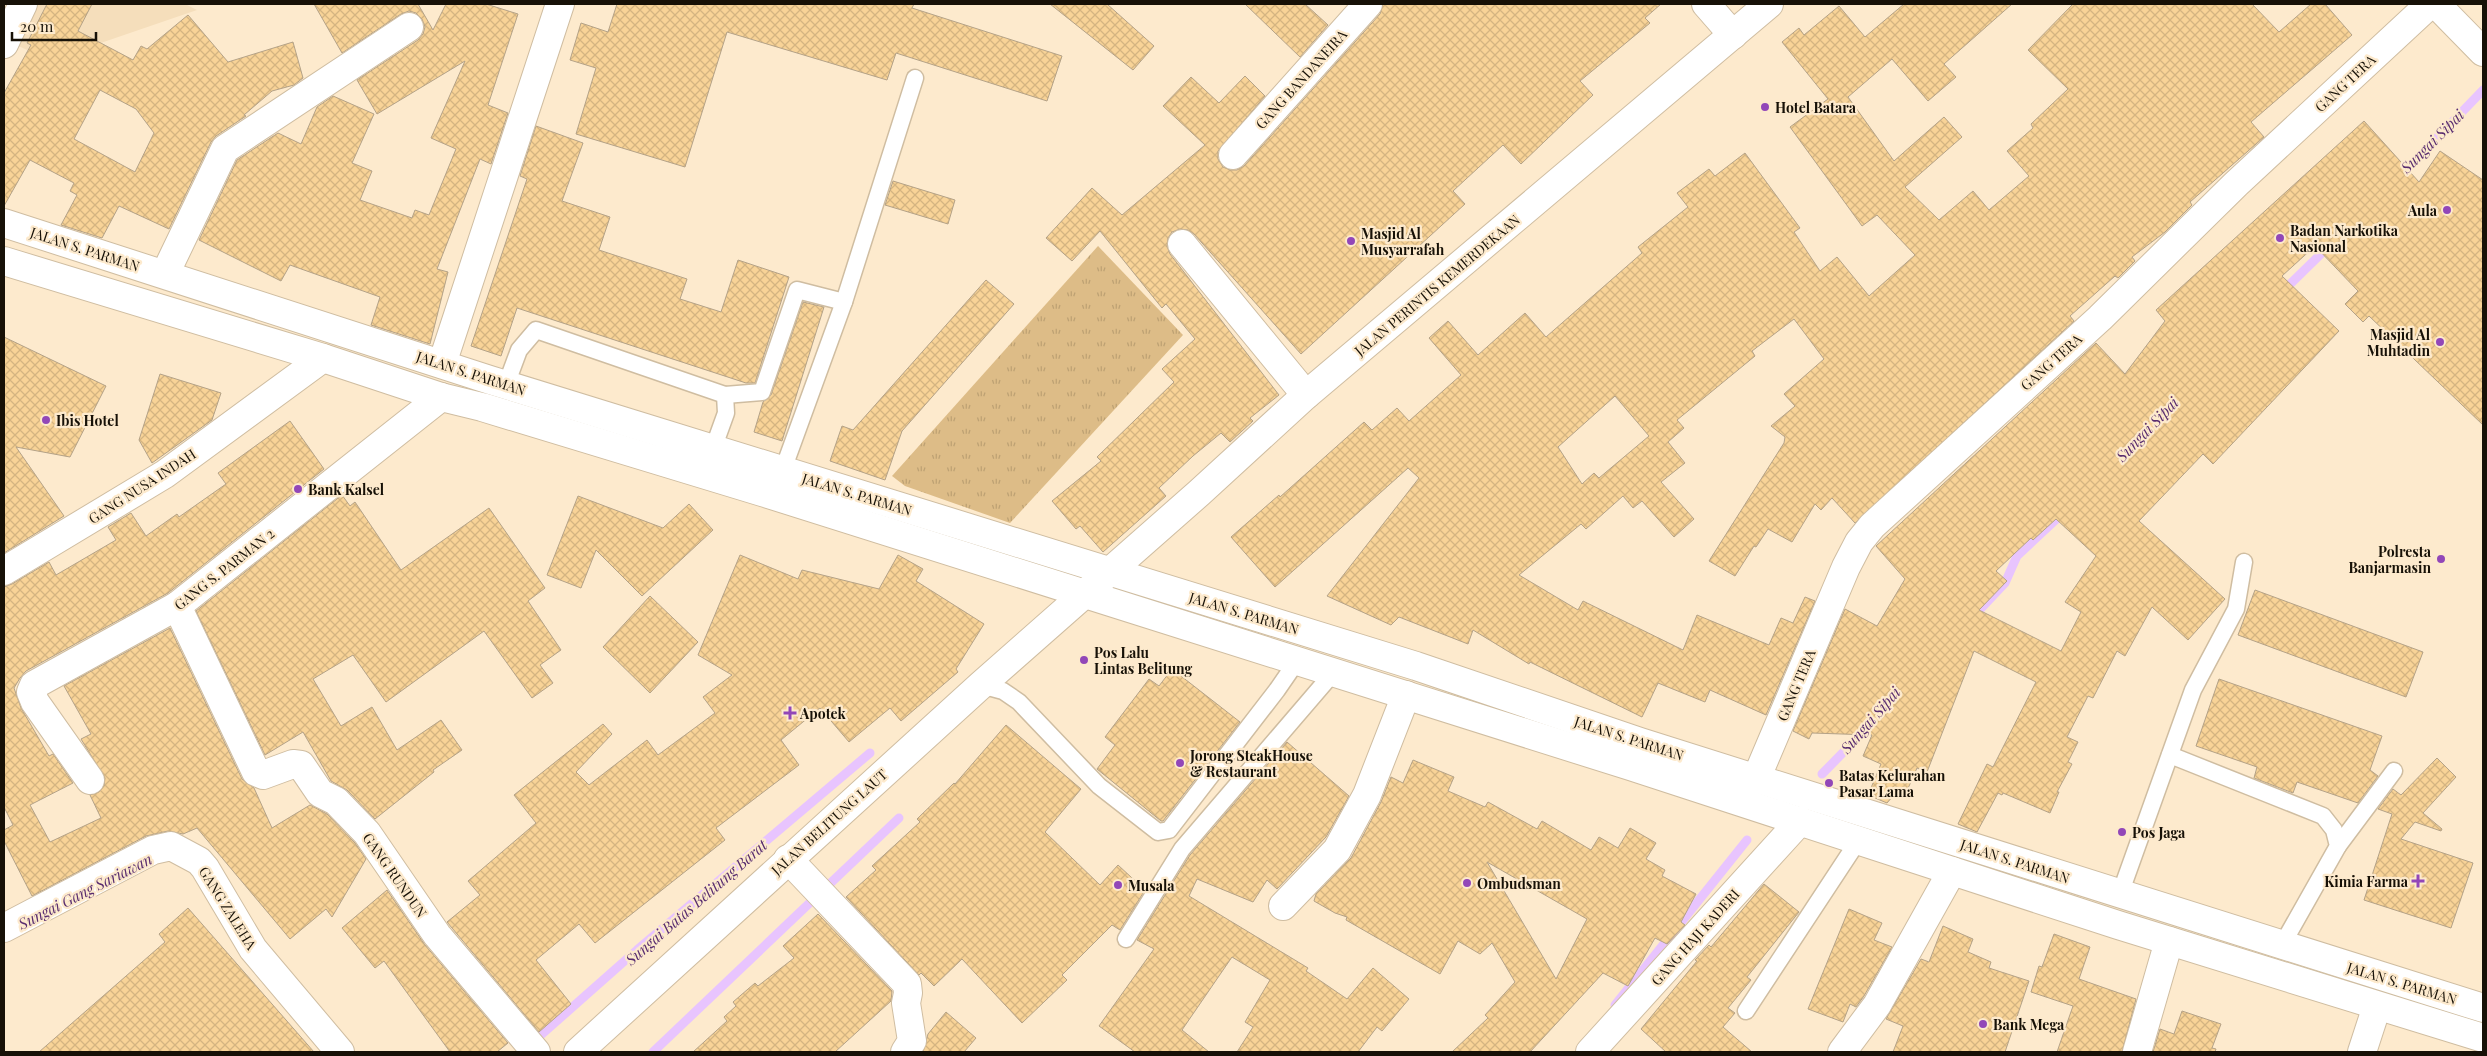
<svg xmlns="http://www.w3.org/2000/svg" width="2487" height="1056" viewBox="0 0 2487 1056" font-family="'Playfair Display',serif">
	<style>
		.built { fill: #f5debb }
		.grass { fill: url(#grass-tufts) }
		.lines { fill: none; stroke-linecap: round; stroke-linejoin: round }
		.stream { stroke: #e8c4fe; stroke-width: 9 }
		.building { fill: url(#building-cross-hatch); stroke: #b4a287; fill-rule: evenodd }
		.lane-casing { stroke: #cfbda1; stroke-width: 19 }
		.street-casing { stroke: #cfbda1; stroke-width: 30 }
		.secondary-casing { stroke: #cfbda1; stroke-width: 30 }
		.primary-casing { stroke: #cfbda1; stroke-width: 30 }
		.highway-casing { stroke: #cfbda1; stroke-width: 30 }
		.lane { stroke: #fff; stroke-width: 16 }
		.street { stroke: #fff; stroke-width: 28 }
		.secondary { stroke: #fff; stroke-width: 28 }
		.primary { stroke: #fff; stroke-width: 28 }
		.highway { stroke: #fff; stroke-width: 28 }
		.poi-dot { fill: #9247b8; stroke: #fdeacd; stroke-width: 2 }
		.labels { text-anchor: middle; dominant-baseline: central; stroke-width: 4.5; stroke-linejoin: round; paint-order: stroke }
		.street-label { font-size: 14px; fill: #171107; stroke: #fdeacd }
		.poi-label { font-size: 14px; font-weight: bold; fill: #171107; stroke: #fdeacd; text-anchor: start }
		.water-label { font-size: 15px; font-style: italic; fill: #582c6f; stroke: #fdeacd }
	</style>
	<defs>
		<pattern id="grass-tufts" width="24" height="20" patternUnits="userSpaceOnUse" patternTransform="scale(1.25)"><rect width="24" height="20" fill="#ddbc87"/><path d="M3 7l-1-3M5 7V3M7 7l1-3M15 17l-1-3M17 17v-4M19 17l1-3" fill="none" stroke="#bda173"/></pattern>
		<pattern id="building-cross-hatch" width="8" height="8" patternUnits="userSpaceOnUse" patternTransform="scale(1.25)"><rect width="8" height="8" fill="#f8d397"/><path d="M0 0l8 8M0 8l8-8" fill="none" stroke="#d4b481"/></pattern>
	</defs>
	<rect width="100%" height="100%" fill="#fdeacd"/>
	<path class="built" d="M 4,4 L 185,4 L 197,10 L 92,46 L 76,72 L 14,44 L 4,47 Z"/>
	<path class="grass" d="M 1098,246 L 1183,335 L 1010,523 L 905,486 L 892,476 Z"/>
	<g class="lines">
		<g class="stream">
			<path d="M 2400,176 L 2483,90"/>
			<path d="M 2282,292 L 2330,245"/>
			<path d="M 1972,618 L 2005,583 L 2017,556 L 2064,512"/>
			<path d="M 1822,774 L 1869,726"/>
			<path d="M 1615,1005 L 1747,840"/>
			<path d="M 533,1042 L 637,950 L 870,753"/>
			<path d="M 653,1052 L 899,818"/>
		</g>
	</g>
	<g class="building">
		<path d="M 47,4 L 92,4 L 78,31 L 133,60 L 141,46 L 147,49 L 188,15 L 228,62 L 293,42 L 303,78 L 294,85 L 272,91 L 244,115 L 246,116 L 216,136 L 211,142 L 169,229 L 119,206 L 102,238 L 61,225 L 77,195 L 70,191 L 74,183 L 30,160 L 4,206 L 4,93 L 31,45 L 27,43 ZM 100,90 L 136,109 L 154,133 L 135,172 L 74,139 Z"/>
		<path d="M 314,4 L 418,4 L 433,30 L 446,4 L 486,4 L 518,14 L 488,105 L 508,113 L 491,164 L 480,159 L 437,269 L 448,272 L 430,344 L 371,325 L 380,297 L 290,265 L 281,281 L 199,240 L 237,160 L 278,133 L 301,144 L 317,107 L 333,96 L 374,114 L 352,163 L 372,171 L 360,200 L 412,218 L 415,210 L 429,215 L 456,149 L 431,138 L 465,61 L 377,114 L 357,80 L 418,40 L 423,34 L 425,27 L 422,19 L 416,13 L 409,11 L 401,14 L 342,53 Z"/>
		<path d="M 617,4 L 914,4 L 912,8 L 1062,56 L 1047,101 L 896,53 L 887,80 L 727,32 L 685,167 L 576,134 L 596,68 L 570,60 L 581,23 L 608,32 Z"/>
		<path d="M 1050,4 L 1107,4 L 1154,46 L 1133,70 Z"/>
		<path d="M 1245,4 L 1305,4 L 1328,25 L 1300,57 Z"/>
		<path d="M 1383,4 L 1661,4 L 1645,18 L 1650,23 L 1580,81 L 1593,95 L 1521,164 L 1503,145 L 1453,191 L 1465,204 L 1301,354 L 1194,234 L 1188,230 L 1180,229 L 1172,232 L 1168,238 L 1167,246 L 1170,254 L 1279,395 L 1250,418 L 1253,421 L 1230,442 L 1221,433 L 1193,456 L 1159,488 L 1166,496 L 1103,552 L 1080,526 L 1076,529 L 1052,501 L 1101,461 L 1097,457 L 1174,382 L 1162,369 L 1195,339 L 1166,304 L 1162,308 L 1100,231 L 1072,261 L 1046,238 L 1092,188 L 1122,215 L 1205,145 L 1163,106 L 1191,77 L 1219,103 L 1245,76 L 1265,96 L 1218,151 L 1218,159 L 1223,167 L 1230,170 L 1237,170 L 1244,166 L 1380,14 Z"/>
		<path d="M 1904,4 L 2012,4 L 1944,64 L 1956,77 L 1928,101 L 1892,59 L 1848,97 L 1894,161 L 1944,117 L 1962,137 L 1905,187 L 1939,220 L 1973,191 L 1989,210 L 2029,176 L 2007,151 L 2033,128 L 2031,124 L 2068,89 L 2028,50 L 2073,4 L 2252,4 L 2279,32 L 2311,4 L 2325,4 L 2352,35 L 2251,122 L 2264,137 L 2190,202 L 2192,205 L 2165,232 L 2132,257 L 2135,261 L 2118,278 L 2115,276 L 2070,316 L 2074,321 L 1855,523 L 1832,498 L 1821,510 L 1815,504 L 1792,542 L 1768,529 L 1756,547 L 1754,546 L 1735,576 L 1709,561 L 1784,443 L 1785,437 L 1771,426 L 1795,406 L 1784,394 L 1824,359 L 1794,319 L 1752,351 L 1755,356 L 1677,420 L 1684,428 L 1668,442 L 1685,463 L 1661,482 L 1694,519 L 1674,537 L 1642,501 L 1633,508 L 1623,496 L 1586,529 L 1581,524 L 1519,575 L 1578,610 L 1583,601 L 1683,650 L 1697,615 L 1769,645 L 1781,618 L 1793,623 L 1805,597 L 1815,601 L 1766,715 L 1710,690 L 1705,702 L 1658,683 L 1642,717 L 1530,662 L 1529,664 L 1473,630 L 1468,644 L 1399,617 L 1391,625 L 1327,596 L 1419,478 L 1408,468 L 1275,587 L 1231,537 L 1279,495 L 1280,497 L 1364,422 L 1372,430 L 1397,408 L 1409,421 L 1461,375 L 1429,338 L 1448,321 L 1478,355 L 1525,313 L 1546,337 L 1642,253 L 1638,247 L 1688,207 L 1677,193 L 1709,169 L 1715,176 L 1745,153 L 1800,228 L 1794,232 L 1820,271 L 1837,257 L 1869,296 L 1915,255 L 1877,215 L 1862,226 L 1790,127 L 1828,99 L 1782,42 L 1799,28 L 1804,35 L 1839,6 L 1865,37 ZM 1615,396 L 1649,436 L 1599,478 L 1594,473 L 1582,484 L 1558,447 Z"/>
		<path d="M 2364,121 L 2419,182 L 2440,151 L 2483,180 L 2483,425 L 2369,316 L 2363,322 L 2345,304 L 2358,291 L 2315,246 L 2282,276 L 2339,331 L 2213,464 L 2203,454 L 2139,521 L 2225,599 L 2188,640 L 2152,607 L 2125,656 L 2117,651 L 2093,698 L 2088,696 L 2067,737 L 2078,742 L 2068,762 L 2072,764 L 2057,792 L 2059,792 L 2050,813 L 2003,793 L 2002,795 L 1998,793 L 1977,832 L 1958,824 L 1987,764 L 1993,767 L 2036,682 L 1974,651 L 1927,772 L 1917,768 L 1906,793 L 1899,789 L 1887,803 L 1868,795 L 1881,764 L 1863,756 L 1872,735 L 1812,733 L 1809,739 L 1793,731 L 1845,609 L 1877,626 L 1905,579 L 1876,546 L 2096,343 L 2125,374 L 2165,321 L 2156,310 ZM 2056,519 L 2096,556 L 2065,602 L 2081,612 L 2061,651 L 1979,610 L 2007,581 L 1996,571 L 2031,538 L 2033,540 Z"/>
		<path d="M 536,126 L 583,143 L 562,201 L 610,217 L 599,250 L 687,279 L 680,299 L 721,312 L 738,260 L 789,277 L 755,383 L 746,383 L 517,308 L 501,356 L 471,346 L 527,179 L 520,176 Z"/>
		<path d="M 893,181 L 955,200 L 948,224 L 885,205 Z"/>
		<path d="M 986,280 L 1014,304 L 902,431 L 885,480 L 830,461 L 842,426 L 853,430 Z"/>
		<path d="M 803,302 L 824,307 L 782,441 L 754,432 L 763,402 L 771,395 Z"/>
		<path d="M 4,337 L 106,386 L 70,457 L 16,447 L 64,516 L 4,553 Z"/>
		<path d="M 160,374 L 221,393 L 212,420 L 152,463 L 139,440 Z"/>
		<path d="M 290,421 L 324,469 L 168,593 L 26,671 L 20,678 L 14,688 L 21,708 L 49,756 L 53,754 L 73,783 L 30,805 L 50,842 L 101,818 L 90,795 L 99,792 L 104,786 L 105,778 L 81,739 L 91,734 L 64,686 L 170,628 L 242,779 L 254,788 L 272,828 L 310,805 L 327,814 L 355,843 L 366,859 L 332,917 L 326,909 L 290,939 L 197,828 L 183,834 L 168,831 L 146,836 L 32,896 L 4,841 L 4,830 L 13,825 L 4,807 L 4,587 L 12,584 L 49,562 L 56,575 L 116,540 L 108,527 L 131,513 L 146,536 L 177,514 L 179,517 L 226,484 L 218,473 Z"/>
		<path d="M 342,495 L 350,506 L 355,502 L 401,570 L 489,508 L 545,588 L 528,601 L 561,650 L 540,665 L 553,683 L 532,698 L 484,631 L 386,702 L 353,655 L 313,679 L 341,726 L 372,707 L 397,750 L 441,720 L 462,750 L 433,770 L 434,772 L 375,819 L 347,790 L 331,781 L 303,732 L 265,755 L 196,611 Z"/>
		<path d="M 578,496 L 663,528 L 689,504 L 713,530 L 642,596 L 596,550 L 581,588 L 547,575 Z"/>
		<path d="M 740,555 L 798,579 L 802,570 L 879,589 L 898,555 L 923,569 L 916,581 L 984,624 L 956,669 L 958,672 L 901,721 L 890,708 L 849,742 L 820,708 L 781,740 L 799,765 L 716,828 L 725,840 L 595,943 L 579,924 L 536,960 L 571,1004 L 539,1032 L 447,922 L 480,895 L 468,881 L 536,823 L 514,795 L 603,724 L 612,734 L 576,772 L 589,785 L 647,740 L 658,755 L 715,713 L 703,697 L 732,675 L 698,655 Z"/>
		<path d="M 2255,590 L 2423,652 L 2406,697 L 2238,635 Z"/>
		<path d="M 650,596 L 698,642 L 650,693 L 603,647 Z"/>
		<path d="M 1172,669 L 1240,722 L 1163,821 L 1161,821 L 1097,769 L 1115,745 L 1105,737 L 1149,679 L 1159,686 Z"/>
		<path d="M 2219,679 L 2382,736 L 2370,770 L 2378,776 L 2358,803 L 2297,782 L 2293,793 L 2254,778 L 2257,767 L 2196,746 Z"/>
		<path d="M 1006,725 L 1081,789 L 1045,832 L 1100,885 L 1118,865 L 1145,890 L 1120,930 L 1112,925 L 1062,975 L 1067,980 L 1022,1023 L 962,959 L 934,986 L 921,973 L 919,975 L 846,897 L 876,870 L 872,866 L 920,822 L 917,819 L 954,783 L 955,784 Z"/>
		<path d="M 1287,742 L 1349,796 L 1326,837 L 1277,889 L 1267,880 L 1253,902 L 1197,879 L 1189,896 L 1308,968 L 1306,971 L 1347,999 L 1373,968 L 1409,999 L 1382,1031 L 1377,1027 L 1358,1052 L 1237,1052 L 1253,1027 L 1245,1022 L 1270,980 L 1232,957 L 1182,1030 L 1209,1052 L 1135,1052 L 1099,1026 L 1154,949 L 1137,940 L 1190,855 Z"/>
		<path d="M 2437,758 L 2456,777 L 2423,813 L 2442,829 L 2441,831 L 2415,822 L 2401,839 L 2473,863 L 2451,928 L 2364,900 L 2392,814 L 2378,809 L 2393,789 L 2401,795 Z"/>
		<path d="M 1413,760 L 1454,777 L 1448,791 L 1485,807 L 1488,802 L 1537,829 L 1542,821 L 1591,850 L 1599,837 L 1618,848 L 1630,828 L 1656,843 L 1646,859 L 1665,870 L 1662,876 L 1696,894 L 1681,922 L 1685,925 L 1667,944 L 1655,938 L 1628,986 L 1603,973 L 1530,1052 L 1452,1052 L 1488,1018 L 1485,1015 L 1515,982 L 1492,943 L 1480,954 L 1458,941 L 1440,974 L 1346,920 L 1347,917 L 1335,913 L 1314,901 L 1316,894 L 1351,858 L 1381,802 L 1391,777 L 1403,783 ZM 1487,862 L 1587,919 L 1556,979 Z"/>
		<path d="M 1764,884 L 1799,912 L 1747,977 L 1751,980 L 1728,1008 L 1735,1013 L 1723,1027 L 1752,1052 L 1666,1052 L 1641,1029 L 1697,961 L 1695,960 L 1709,945 L 1711,947 Z"/>
		<path d="M 387,890 L 425,945 L 508,1043 L 497,1052 L 450,1052 L 384,961 L 375,968 L 342,928 Z"/>
		<path d="M 188,908 L 314,1052 L 39,1052 L 165,942 L 159,934 Z"/>
		<path d="M 1849,909 L 1882,923 L 1874,940 L 1892,947 L 1864,996 L 1856,1007 L 1850,1004 L 1843,1022 L 1808,1009 Z"/>
		<path d="M 818,914 L 892,991 L 891,1001 L 835,1052 L 693,1052 L 727,1021 L 724,1017 L 736,1006 L 733,1002 L 755,983 L 758,986 L 794,958 L 783,946 Z"/>
		<path d="M 1943,926 L 1973,939 L 1968,952 L 1991,962 L 1989,968 L 2029,981 L 2005,1052 L 1893,1052 L 1903,1026 L 1886,1019 L 1921,959 L 1929,962 Z"/>
		<path d="M 2054,934 L 2090,947 L 2079,979 L 2136,999 L 2122,1052 L 2057,1052 L 2073,1006 L 2031,992 L 2039,966 L 2042,967 Z"/>
		<path d="M 2182,1011 L 2221,1024 L 2212,1048 L 2216,1049 L 2215,1052 L 2153,1052 L 2160,1029 L 2174,1034 Z"/>
		<path d="M 946,1012 L 976,1038 L 964,1052 L 923,1052 L 928,1034 Z"/>
	</g>
	<g class="lines">
		<defs>
			<g id="lane">
				<path d="M 506,385 L 519,350 L 536,330 L 725,395 L 726,413 L 713,449"/>
				<path d="M 725,395 L 762,392 L 797,290 L 844,302"/>
				<path d="M 780,478 L 844,302 L 915,78"/>
				<path d="M 981,685 L 1003,691 L 1019,702 L 1099,786 L 1158,832 L 1169,830 L 1277,690 L 1297,661"/>
				<path d="M 2170,755 L 2323,816 L 2334,830 L 2338,846 L 2282,945"/>
				<path d="M 2338,846 L 2394,771"/>
				<path d="M 2120,894 L 2193,690 L 2236,609 L 2244,562"/>
				<path d="M 1126,939 L 1182,849 L 1333,673"/>
				<path d="M 1746,1011 L 1858,841"/>
			</g>
			<g id="street">
				<path d="M 1706,4 L 1733,35"/>
				<path d="M 4,44 L 23,4"/>
				<path d="M 1233,155 L 1368,4"/>
				<path d="M 1182,244 L 1306,395"/>
				<path d="M 165,274 L 225,149 L 409,27"/>
				<path d="M 442,364 L 560,4"/>
				<path d="M 4,571 L 165,474 L 323,358"/>
				<path d="M 177,606 L 256,772 L 263,775 L 293,764 L 301,765 L 320,793 L 336,801 L 367,833 L 437,935 L 536,1052"/>
				<path d="M 1756,779 L 1846,567 L 1859,542 L 1872,526 L 2100,318 L 2236,184 L 2430,4"/>
				<path d="M 90,780 L 35,702 L 31,692 L 34,685 L 177,606 L 441,397"/>
				<path d="M 788,859 L 907,984 L 908,993 L 906,1003 L 912,1041 L 905,1052"/>
				<path d="M 1283,906 L 1337,850 L 1367,795 L 1406,695"/>
				<path d="M 4,928 L 153,850 L 171,846 L 199,861 L 205,868 L 253,949 L 340,1052"/>
				<path d="M 1590,1052 L 1800,821"/>
				<path d="M 1842,1052 L 1877,1005 L 1952,871"/>
				<path d="M 2137,1052 L 2169,941"/>
				<path d="M 2362,1052 L 2377,1006"/>
			</g>
			<path id="secondary" d="M 2436,4 L 2483,52"/>
			<path id="primary" d="M 578,1052 L 981,685 L 1199,493 L 1306,395 L 1769,4"/>
			<g id="highway">
				<path d="M 4,223 L 490,380 L 1416,666 L 1640,742 L 2483,1008"/>
				<path d="M 4,261 L 323,358 L 441,397 L 482,407 L 762,492 L 1630,766 L 2118,925 L 2483,1038"/>
			</g>
		</defs>
		<use href="#lane" class="lane-casing"/>
		<use href="#street" class="street-casing"/>
		<use href="#secondary" class="secondary-casing"/>
		<use href="#primary" class="primary-casing"/>
		<use href="#highway" class="highway-casing"/>
		<use href="#lane" class="lane"/>
		<use href="#street" class="street"/>
		<use href="#secondary" class="secondary"/>
		<use href="#primary" class="primary"/>
		<use href="#highway" class="highway"/>
	</g>
	<g class="poi-dot">
		<circle cx="1765" cy="107" r="5"/>
		<circle cx="2447" cy="210" r="5"/>
		<circle cx="2280" cy="238" r="5"/>
		<circle cx="1351" cy="241" r="5"/>
		<circle cx="2440" cy="342" r="5"/>
		<circle cx="46" cy="420" r="5"/>
		<circle cx="298" cy="489" r="5"/>
		<circle cx="2441" cy="559" r="5"/>
		<circle cx="1084" cy="660" r="5"/>
		<path d="M787.5 705.5h5v5h5v5h-5v5h-5v-5h-5v-5h5z"/>
		<circle cx="1180" cy="763" r="5"/>
		<circle cx="1829" cy="783" r="5"/>
		<circle cx="2122" cy="832" r="5"/>
		<path d="M2415.5 873.5h5v5h5v5h-5v5h-5v-5h-5v-5h5z"/>
		<circle cx="1467" cy="883" r="5"/>
		<circle cx="1118" cy="885" r="5"/>
		<circle cx="1983" cy="1024" r="5"/>
	</g>
	<g class="labels">
		<g class="street-label">
			<text transform="translate(1301 79) rotate(-48)">GANG BANDANEIRA</text>
			<text transform="translate(2345 83) rotate(-43)">GANG TERA</text>
			<text transform="translate(85 249) rotate(18)">JALAN S. PARMAN</text>
			<text transform="translate(1437 285) rotate(-40)">JALAN PERINTIS KEMERDEKAAN</text>
			<text transform="translate(2051 362) rotate(-42)">GANG TERA</text>
			<text transform="translate(471 373) rotate(18)">JALAN S. PARMAN</text>
			<text transform="translate(142 486) rotate(-33)">GANG NUSA INDAH</text>
			<text transform="translate(857 494) rotate(17)">JALAN S. PARMAN</text>
			<text transform="translate(224 569) rotate(-38)">GANG S. PARMAN 2</text>
			<text transform="translate(1244 613) rotate(17)">JALAN S. PARMAN</text>
			<text transform="translate(1796 685) rotate(-67)">GANG TERA</text>
			<text transform="translate(1629 738) rotate(18)">JALAN S. PARMAN</text>
			<text transform="translate(829 822) rotate(-42)">JALAN BELITUNG LAUT</text>
			<text transform="translate(2015 861) rotate(18)">JALAN S. PARMAN</text>
			<text transform="translate(395 875) rotate(55)">GANG RUNDUN</text>
			<text transform="translate(228 908) rotate(58)">GANG ZALEHA</text>
			<text transform="translate(1695 937) rotate(-48)">GANG HAJI KADERI</text>
			<text transform="translate(2402 983) rotate(17)">JALAN S. PARMAN</text>
		</g>
		<g class="poi-label">
			<text x="1775" y="107">Hotel Batara</text>
			<text x="2437" y="210" text-anchor="end">Aula</text>
			<text x="2290" y="230">Badan Narkotika<tspan x="2290" dy="16">Nasional</tspan></text>
			<text x="1361" y="233">Masjid Al<tspan x="1361" dy="16">Musyarrafah</tspan></text>
			<text x="2430" y="334" text-anchor="end">Masjid Al<tspan x="2430" dy="16">Muhtadin</tspan></text>
			<text x="56" y="420">Ibis Hotel</text>
			<text x="308" y="489">Bank Kalsel</text>
			<text x="2431" y="551" text-anchor="end">Polresta<tspan x="2431" dy="16">Banjarmasin</tspan></text>
			<text x="1094" y="652">Pos Lalu<tspan x="1094" dy="16">Lintas Belitung</tspan></text>
			<text x="800" y="713">Apotek</text>
			<text x="1190" y="755">Jorong SteakHouse<tspan x="1190" dy="16">&amp; Restaurant</tspan></text>
			<text x="1839" y="775">Batas Kelurahan<tspan x="1839" dy="16">Pasar Lama</tspan></text>
			<text x="2132" y="832">Pos Jaga</text>
			<text x="2408" y="881" text-anchor="end">Kimia Farma</text>
			<text x="1477" y="883">Ombudsman</text>
			<text x="1128" y="885">Musala</text>
			<text x="1993" y="1024">Bank Mega</text>
		</g>
		<g class="water-label">
			<text transform="translate(2432 141) rotate(-45)">Sungai Sipai</text>
			<text transform="translate(2147 429) rotate(-46)">Sungai Sipai</text>
			<text transform="translate(1870 720) rotate(-49)">Sungai Sipai</text>
			<text transform="translate(85 891) rotate(-27)">Sungai Gang Sariawan</text>
			<text transform="translate(696 902) rotate(-41)">Sungai Batas Belitung Barat</text>
		</g>
	</g>
	<rect width="2487" height="1056" fill="none" stroke="#171107" stroke-width="10"/>
	<path d="M12 32v8h84v-8" fill="none" stroke="#171107" stroke-width="2.5"/>
	<text x="20" y="32" font-size="15" fill="#171107" stroke="#fdeacd" stroke-width="4" paint-order="stroke">20 m</text>
</svg>
